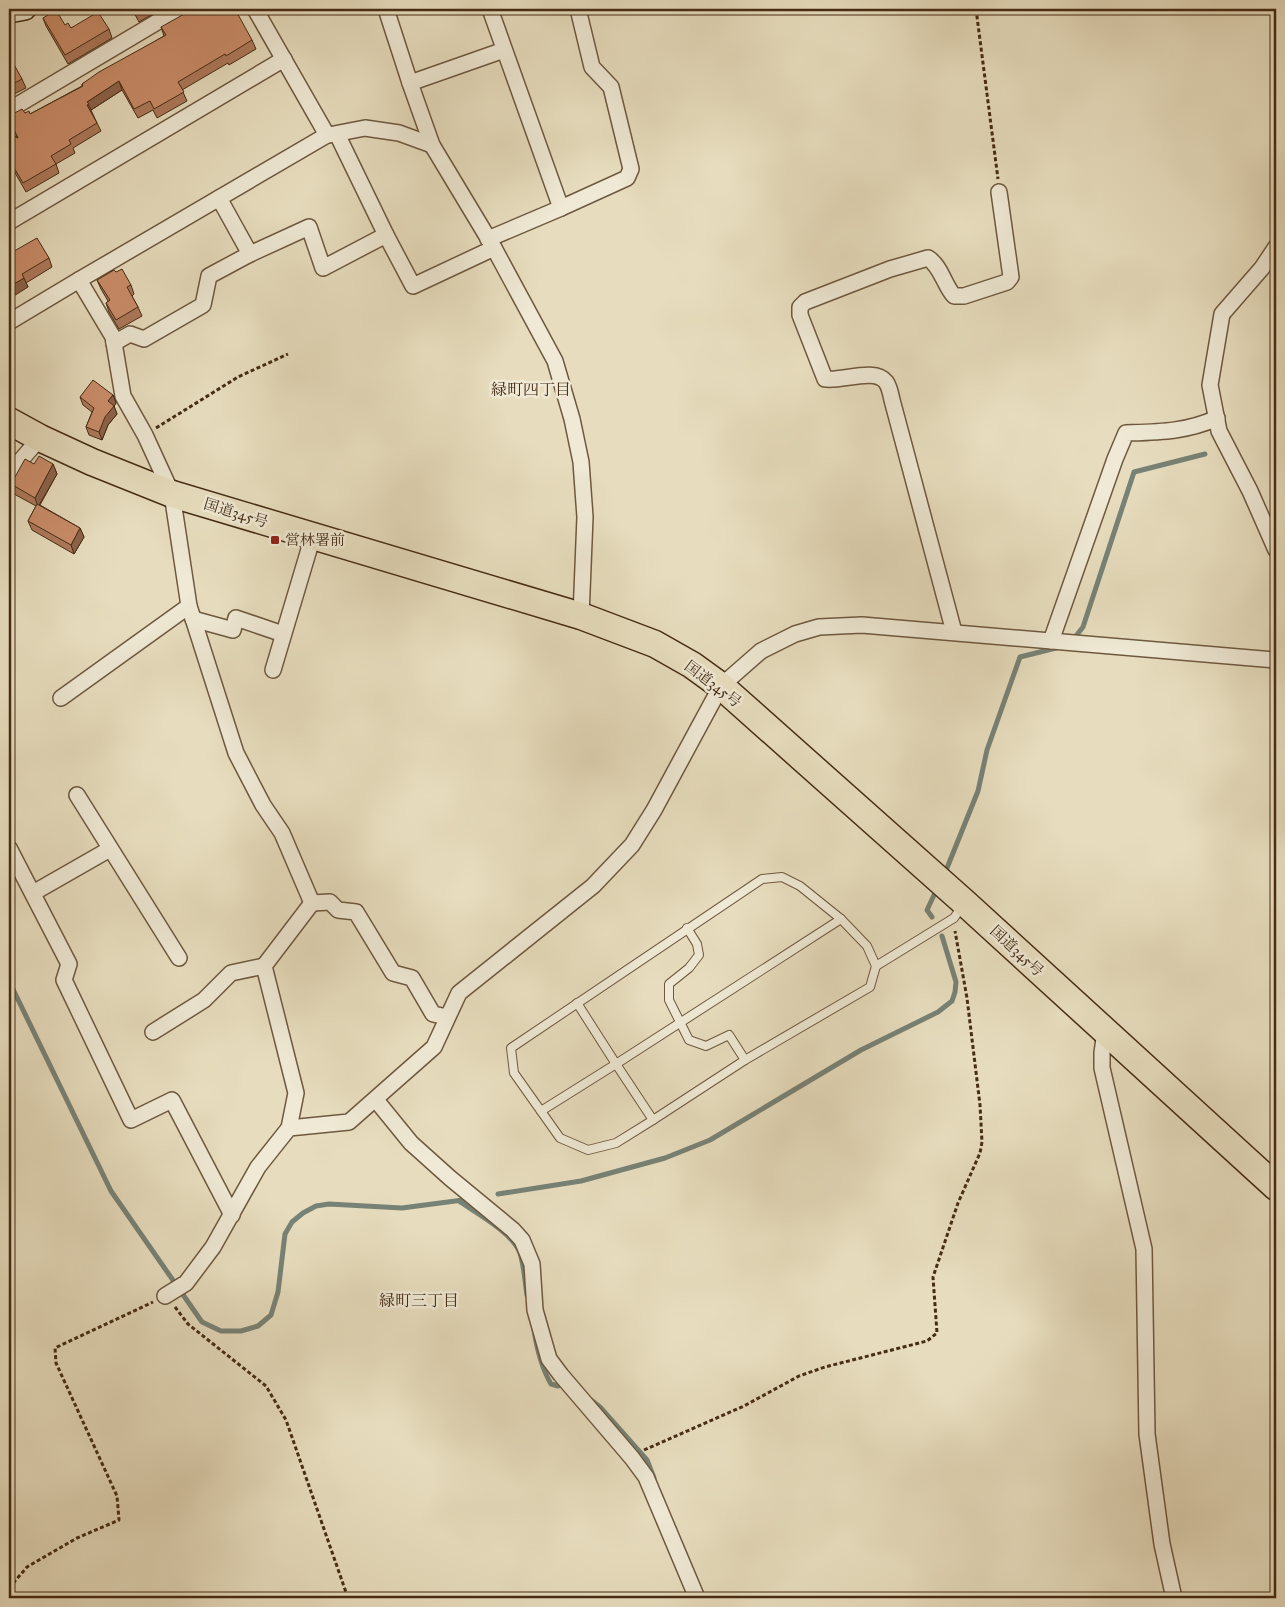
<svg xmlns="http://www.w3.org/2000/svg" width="1285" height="1607" viewBox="0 0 1285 1607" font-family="'IM FELL Great Primer','Noto Serif JP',serif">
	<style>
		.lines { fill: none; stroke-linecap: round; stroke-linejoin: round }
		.stream { stroke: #778276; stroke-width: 5 }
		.lane-casing { stroke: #6e583f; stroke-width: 10 }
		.street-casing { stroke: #6e583f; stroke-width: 18 }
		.secondary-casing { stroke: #452c15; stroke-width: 24 }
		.highway-casing { stroke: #452c15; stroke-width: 29 }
		.path { stroke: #452c15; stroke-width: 3; stroke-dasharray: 4 2.5; stroke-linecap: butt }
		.lane { stroke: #efe9d5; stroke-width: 8 }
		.street { stroke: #efe9d5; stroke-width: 15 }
		.secondary { stroke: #efe9d5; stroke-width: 21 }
		.highway { stroke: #e7ddbe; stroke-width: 26 }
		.wall { fill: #ae795b; stroke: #452c15 }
		.shaded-wall { fill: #8d634a; stroke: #452c15 }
		.building { fill: #ca8d6a; stroke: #452c15 }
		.poi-dot { fill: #8f2418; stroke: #efe9d5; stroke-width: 2 }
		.labels { text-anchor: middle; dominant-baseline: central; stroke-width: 5; stroke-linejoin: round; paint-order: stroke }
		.street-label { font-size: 15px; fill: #452c15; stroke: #efe9d5 }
		.poi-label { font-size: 15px; fill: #452c15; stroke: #efe9d5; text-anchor: start }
		.neighbourhood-label { font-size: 16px; fill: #452c15; stroke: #efe9d5 }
	</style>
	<rect width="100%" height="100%" fill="#e7ddbe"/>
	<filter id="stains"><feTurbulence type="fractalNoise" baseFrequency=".004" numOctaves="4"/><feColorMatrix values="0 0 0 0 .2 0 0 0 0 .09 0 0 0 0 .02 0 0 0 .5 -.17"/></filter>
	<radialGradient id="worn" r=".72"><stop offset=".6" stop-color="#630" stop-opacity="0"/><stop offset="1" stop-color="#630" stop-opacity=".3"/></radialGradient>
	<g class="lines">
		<g class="stream">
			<path d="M 1072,641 L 1083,627 L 1134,472 L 1205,454"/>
			<path d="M 947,868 L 978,791 L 987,750 L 1020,657 L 1060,647"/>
			<path d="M 932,917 L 927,910 L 935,893"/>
			<path d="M 9,981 L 111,1191 L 202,1322 L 221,1331 L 241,1331 L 258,1326 L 271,1315 L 278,1292 L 285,1234 L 292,1222 L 303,1213 L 316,1206 L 329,1204 L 402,1208 L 463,1200"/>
			<path d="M 498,1194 L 581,1181 L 665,1158 L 710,1140 L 861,1050 L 938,1012 L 952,1001 L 955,992 L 956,982 L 942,936"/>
			<path d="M 459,1201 C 476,1213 512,1232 520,1253 C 524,1266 525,1282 527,1295"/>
			<path d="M 534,1330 C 537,1350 541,1367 551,1384 L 558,1386"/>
			<path d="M 591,1400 L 600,1407 L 647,1460 L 654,1478"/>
		</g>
		<defs>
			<g id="lane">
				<path d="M 782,877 L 800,886 L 841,919 L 867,946 L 876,966 L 870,987 L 745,1060 L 653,1120 L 616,1143 L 588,1150 L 560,1138 L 514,1073 L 511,1048 L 762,879 Z"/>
				<path d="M 687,928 L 697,944 L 699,955 L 689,968 L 669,984 L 669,1000 L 689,1040 L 706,1046 L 729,1035 L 745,1060"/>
				<path d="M 876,966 L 954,918 L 962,906"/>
				<path d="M 577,1003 L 616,1064 L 653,1120"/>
				<path d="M 541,1111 L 616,1064 L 841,919"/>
			</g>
			<g id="street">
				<path d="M 386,9 L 410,83 L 432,145 L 494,248 L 555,361 L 572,419 L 581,462 L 585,517 L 581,616"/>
				<path d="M 410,83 L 504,50"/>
				<path d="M 9,110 L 179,9"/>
				<path d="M 337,134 L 386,235 L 413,286 L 494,248"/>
				<path d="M 329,135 L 365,128 L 399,133 L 432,145"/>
				<path d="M 561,208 L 627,178 L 631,169 L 611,87 L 592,67 L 578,9"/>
				<path d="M 9,222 L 284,59"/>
				<path d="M 488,239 L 561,208 L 490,9"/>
				<path d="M 1276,247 L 1262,268 L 1222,314 L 1210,385 L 1219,431 L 1250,491 L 1276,550"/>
				<path d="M 250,254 L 309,227 L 323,268 L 386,235"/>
				<path d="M 79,280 L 113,337 L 123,396 L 145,435 L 172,494 L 189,606 L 236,753 L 263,805 L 282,833 L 312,903 L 330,902 L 338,910 L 356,912 L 393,973 L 412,978 L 433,1014 L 447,1017"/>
				<path d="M 9,322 L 79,280 L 327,135 L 255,9"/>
				<path d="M 114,343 L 130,334 L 144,339 L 203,305 L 209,276 L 250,254 L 219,198"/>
				<path d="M 9,474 L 40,438"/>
				<path d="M 193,619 L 233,630 L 236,618 L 283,634"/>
				<path d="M 954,632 L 892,400 C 891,395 889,386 886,382 C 875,367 841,382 825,379 L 800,315 L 800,307 L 805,302 L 890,269 L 928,258 C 941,266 944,285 954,296 L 964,296 L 1007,282 L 1011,277 L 999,192"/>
				<path d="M 1051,641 L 1115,459 L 1126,433 C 1159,432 1186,432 1217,418"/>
				<path d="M 273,670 L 313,536"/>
				<path d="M 61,698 L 189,606"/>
				<path d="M 77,795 L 179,958"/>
				<path d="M 9,848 L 69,964 L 64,980 L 131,1120 L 172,1100 L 232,1215"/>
				<path d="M 33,893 L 110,849"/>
				<path d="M 1105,1031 L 1102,1053 L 1102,1068 L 1144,1249 L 1147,1434 L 1162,1544 L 1174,1598"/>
				<path d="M 153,1032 L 204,1000 L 231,973 L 264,966"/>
				<path d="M 376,1100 L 411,1143 L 450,1178 L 513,1230 L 522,1240 L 532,1264 L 535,1310 L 549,1359 L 561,1375 L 632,1458 L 646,1477 L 697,1598"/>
				<path d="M 289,1128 L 296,1093 L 264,966 L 312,903"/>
				<path d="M 165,1296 L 186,1283 L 213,1247 L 258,1167 L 289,1128 L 349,1122 L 434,1047 L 459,993 L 593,886 L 632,845 L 654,810 L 721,686 L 761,651 L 795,634 L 819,627 L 862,625 L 1276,660"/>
			</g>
			<path id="secondary" d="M 9,12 L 25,9"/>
			<path id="highway" d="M 9,421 L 40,438 L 92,462 L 172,494 L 581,616 L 655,644 L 692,665 L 721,686 L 965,903 L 1276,1187"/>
		</defs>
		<use href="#lane" class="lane-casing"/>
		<use href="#street" class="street-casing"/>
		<use href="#secondary" class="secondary-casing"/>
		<use href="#highway" class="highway-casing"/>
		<g class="path">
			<path d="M 976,9 L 998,179"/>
			<path d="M 156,428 L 238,377 L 288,354"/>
			<path d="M 175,1307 L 188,1324 L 266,1386 L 286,1420 L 348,1598"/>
			<path d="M 644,1450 L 744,1406 L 799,1376 L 825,1367 L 927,1341 L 937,1333 L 933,1277 L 958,1203 L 980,1153 L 982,1142 L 980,1105 L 967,998 L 955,931"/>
			<path d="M 9,1588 L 27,1567 L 77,1538 L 119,1520 L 117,1496 L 56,1363 L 55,1348 L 153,1302"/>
		</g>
		<use href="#lane" class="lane"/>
		<use href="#street" class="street"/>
		<use href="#secondary" class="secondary"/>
		<use href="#highway" class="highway"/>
	</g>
	<g class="wall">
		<path d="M 132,9 L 155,9 L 156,12 L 139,22 Z"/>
		<path d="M 43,18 L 71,28 L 109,29 L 112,38 L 68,64 L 46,26 Z"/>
		<path d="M 161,27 L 252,40 L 256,49 L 229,65 L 228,63 L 182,90 L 187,101 L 157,118 L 153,110 L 138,118 L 122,90 L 91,110 L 97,123 L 101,131 L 73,148 L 75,153 L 56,164 L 59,173 L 26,192 L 9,162 L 9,132 L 10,134 L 17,137 L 11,126 L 9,121 L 9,116 L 25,113 L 30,114 L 82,86 L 82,84 L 164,36 Z"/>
		<path d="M 9,60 L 22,79 L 26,88 L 12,95 L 13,97 L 9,99 Z"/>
		<path d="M 9,254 L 49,258 L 52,267 L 26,283 L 28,287 Z"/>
		<path d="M 97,280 L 131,285 L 134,294 L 132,296 L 138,307 L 142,316 L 119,329 L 109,312 L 106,303 L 108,301 L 101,289 Z"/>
		<path d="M 113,395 L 116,403 L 114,406 L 117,414 L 108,425 L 102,440 L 89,435 L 86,427 L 92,412 L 83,405 L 80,397 Z"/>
		<path d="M 34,464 L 53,464 L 57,474 L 40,505 L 80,528 L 84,537 L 74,554 L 32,530 L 28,521 L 36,506 L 14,494 L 11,484 Z"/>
	</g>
	<g class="shaded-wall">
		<path d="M 119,81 L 122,90 L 91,110 L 87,102 Z"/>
		<path d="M 24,278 L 28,287 L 9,299 L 9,287 Z"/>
		<path d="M 9,300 L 11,307 L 9,309 Z"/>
		<path d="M 113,395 L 116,403 L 114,406 L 117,414 L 108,425 L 102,440 L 99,432 L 108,401 Z"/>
		<path d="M 53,464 L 57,474 L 38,507 L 35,498 Z"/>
		<path d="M 80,528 L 84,537 L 74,554 L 71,545 Z"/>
	</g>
	<g class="building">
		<path d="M 134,9 L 142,9 L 136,13 Z"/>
		<path d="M 193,9 L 235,9 L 252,40 L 226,56 L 225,54 L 178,82 L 184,92 L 154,109 L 150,101 L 134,109 L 119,81 L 87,102 L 89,104 L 87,105 L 97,123 L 69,140 L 71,144 L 51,156 L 56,164 L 23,183 L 9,159 L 9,134 L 18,138 L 9,119 L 9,116 L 22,109 L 25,113 L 29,111 L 30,114 L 83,86 L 82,84 L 99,72 L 166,35 L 161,27 Z"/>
		<path d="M 56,10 L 65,25 L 68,23 L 71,28 L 98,12 L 109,29 L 65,55 L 43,18 Z"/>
		<path d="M 11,59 L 22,79 L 9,86 L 9,88 L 9,60 Z"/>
		<path d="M 37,238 L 49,258 L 22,274 L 24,278 L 9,287 L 9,254 Z"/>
		<path d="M 122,269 L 131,285 L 127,287 L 138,307 L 116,320 L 106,303 L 110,300 L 97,280 L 114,270 L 116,272 Z"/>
		<path d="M 93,380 L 113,395 L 108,401 L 114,406 L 105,417 L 99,432 L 86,427 L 94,408 L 80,397 Z"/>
		<path d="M 39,456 L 53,464 L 35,498 L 11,484 L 25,459 L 34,464 Z"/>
		<path d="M 37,504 L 80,528 L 71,545 L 28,521 Z"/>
	</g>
	<rect class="poi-dot" x="270" y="535" width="10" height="10" rx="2.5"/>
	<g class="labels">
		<g class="street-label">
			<text transform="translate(236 513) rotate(17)">国道345号</text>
			<text transform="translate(713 684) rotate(37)">国道345号</text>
			<text transform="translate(1017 951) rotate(43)">国道345号</text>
		</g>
		<g class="poi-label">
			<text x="285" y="540">営林署前</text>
		</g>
		<g class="neighbourhood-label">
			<text x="531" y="389">緑町四丁目</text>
			<text x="419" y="1300">緑町三丁目</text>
		</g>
	</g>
	<rect width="1285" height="1607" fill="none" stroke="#e7ddbe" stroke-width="30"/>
	<rect x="10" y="10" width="1265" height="1587" fill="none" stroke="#452c15" stroke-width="2.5"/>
	<rect x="15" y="15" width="1255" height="1577" fill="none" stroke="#452c15"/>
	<rect width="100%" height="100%" filter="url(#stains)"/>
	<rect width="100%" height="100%" fill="url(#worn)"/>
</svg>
